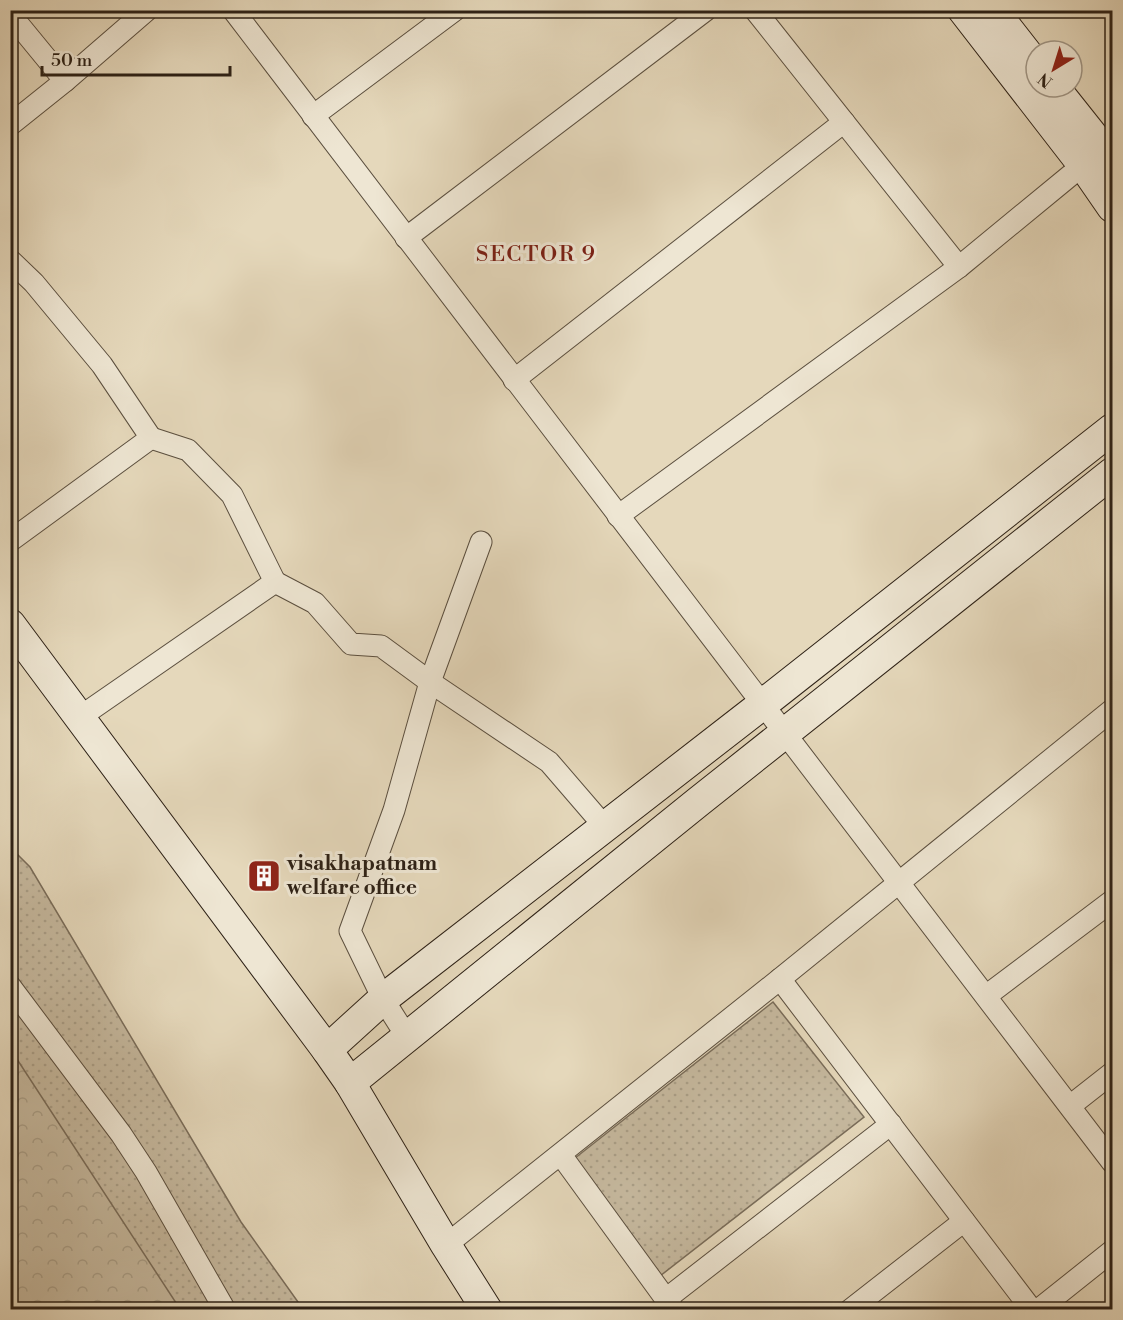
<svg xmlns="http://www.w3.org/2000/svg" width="1123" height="1320" viewBox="0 0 1123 1320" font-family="'Libre Bodoni',serif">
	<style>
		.forest { fill: url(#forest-crowns); stroke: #7a6d5a; stroke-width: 1.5 }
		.park { fill: url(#park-dots); stroke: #7a6d5a; stroke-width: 1.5 }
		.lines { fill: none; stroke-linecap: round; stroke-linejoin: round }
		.street-casing { stroke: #5b4f3f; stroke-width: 23 }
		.secondary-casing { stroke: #2d2116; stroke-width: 32 }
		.street { stroke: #eee6d3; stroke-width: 21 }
		.secondary { stroke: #eee6d3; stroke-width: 30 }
		.labels { text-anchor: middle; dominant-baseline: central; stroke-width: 6; stroke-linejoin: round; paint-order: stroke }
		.poi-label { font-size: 21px; font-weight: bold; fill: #2d2116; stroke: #eee6d3; text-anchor: start }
		.neighbourhood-label { font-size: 22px; letter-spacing: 1.5px; fill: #7a1f14; stroke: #eee6d3 }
	</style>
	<defs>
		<pattern id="forest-crowns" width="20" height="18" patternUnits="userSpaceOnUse" patternTransform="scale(1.5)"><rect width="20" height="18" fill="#c6b99f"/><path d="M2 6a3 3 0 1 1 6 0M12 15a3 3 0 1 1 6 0" fill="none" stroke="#aa9f88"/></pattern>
		<pattern id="park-dots" width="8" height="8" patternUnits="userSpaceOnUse" patternTransform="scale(1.5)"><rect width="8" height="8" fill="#c6b99f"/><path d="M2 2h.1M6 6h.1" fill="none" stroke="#aa9f88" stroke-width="1.8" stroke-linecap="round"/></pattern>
	</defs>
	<rect width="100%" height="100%" fill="#e5d8bb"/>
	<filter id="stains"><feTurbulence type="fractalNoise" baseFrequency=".00333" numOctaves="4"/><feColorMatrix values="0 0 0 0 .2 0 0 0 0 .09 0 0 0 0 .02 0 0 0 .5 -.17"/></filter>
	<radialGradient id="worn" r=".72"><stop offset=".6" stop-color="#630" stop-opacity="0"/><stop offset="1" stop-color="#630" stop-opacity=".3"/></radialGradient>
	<path class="forest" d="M 10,985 L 233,1309 L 11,1309 Z"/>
	<g class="park">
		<path d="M 10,847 L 30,867 L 241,1222 L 303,1309 L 180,1309 L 11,1050 Z"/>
		<path d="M 773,1002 L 864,1117 L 660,1276 L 570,1162 Z"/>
	</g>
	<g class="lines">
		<defs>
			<g id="street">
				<path d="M 233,10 L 1112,1162"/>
				<path d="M 755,10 L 959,267"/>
				<path d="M 10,14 L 65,81"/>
				<path d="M 313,116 L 455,10"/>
				<path d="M 10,125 L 65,81 L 147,10"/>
				<path d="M 406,238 L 706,10"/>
				<path d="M 10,260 L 34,283 L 102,365 L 151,438 L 10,541"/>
				<path d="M 514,380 L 844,122"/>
				<path d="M 618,516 L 959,267 L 1083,165"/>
				<path d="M 275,582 L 315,603 L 351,644 L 381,646 L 430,682 L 549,762 L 605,827"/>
				<path d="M 80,717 L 275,582 L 232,495 L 188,450 L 151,438"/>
				<path d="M 780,979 L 1032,1310"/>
				<path d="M 10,986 L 121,1134 L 146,1172 L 225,1310"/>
				<path d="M 986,996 L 1112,901"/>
				<path d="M 407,1037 L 383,999 L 350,931 L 394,810 L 430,682 L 481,542"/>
				<path d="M 1070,1106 L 1112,1073"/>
				<path d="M 561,1155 L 673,1309"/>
				<path d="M 446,1245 L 780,979 L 1112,710"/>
				<path d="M 666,1299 L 891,1124"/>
				<path d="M 850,1310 L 964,1221"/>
				<path d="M 1038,1310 L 1112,1251"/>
			</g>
			<g id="secondary">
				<path d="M 963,10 L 1083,165 L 1112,207"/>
				<path d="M 993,10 L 1036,65"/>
				<path d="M 1054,87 L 1112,160"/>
				<path d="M 10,624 L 327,1050 L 350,1083 L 446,1245 L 487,1310"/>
				<path d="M 327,1050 L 383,999 L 763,704 L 1112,429"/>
				<path d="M 350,1083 L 698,802 L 1112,473"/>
			</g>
		</defs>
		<use href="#street" class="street-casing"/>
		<use href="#secondary" class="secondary-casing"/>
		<use href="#street" class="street"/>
		<use href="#secondary" class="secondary"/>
	</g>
	<defs>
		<symbol id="building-square" viewBox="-11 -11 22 22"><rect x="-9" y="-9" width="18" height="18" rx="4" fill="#8f2418" stroke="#eee6d3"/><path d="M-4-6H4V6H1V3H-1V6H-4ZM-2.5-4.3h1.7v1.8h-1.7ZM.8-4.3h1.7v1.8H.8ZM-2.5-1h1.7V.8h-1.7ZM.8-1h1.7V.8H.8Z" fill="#fff"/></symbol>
	</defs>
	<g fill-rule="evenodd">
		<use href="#building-square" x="245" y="857" width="38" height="38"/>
	</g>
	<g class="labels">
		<g class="poi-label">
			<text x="287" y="864">visakhapatnam<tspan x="287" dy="24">welfare office</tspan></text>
		</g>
		<g class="neighbourhood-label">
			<text x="536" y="254">SECTOR 9</text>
		</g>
	</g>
	<rect width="1123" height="1320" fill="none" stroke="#e5d8bb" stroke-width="36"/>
	<rect x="12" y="12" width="1099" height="1296" fill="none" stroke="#2d2116" stroke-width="3"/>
	<rect x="18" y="18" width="1087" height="1284" fill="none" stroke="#2d2116" stroke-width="1.5"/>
	<g transform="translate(1054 69) rotate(218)"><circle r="28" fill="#eee6d3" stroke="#a19787" stroke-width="1.5"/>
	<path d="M0-4.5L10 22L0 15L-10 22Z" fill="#8f2418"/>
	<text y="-9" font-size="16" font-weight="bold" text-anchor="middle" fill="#2d2116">N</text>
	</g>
	<path d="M42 66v9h188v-9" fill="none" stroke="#2d2116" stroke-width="3"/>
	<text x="51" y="66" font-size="18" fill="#2d2116" stroke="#eee6d3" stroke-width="4.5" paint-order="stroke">50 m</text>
	<rect width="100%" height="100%" filter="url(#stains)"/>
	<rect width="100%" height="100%" fill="url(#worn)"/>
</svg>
